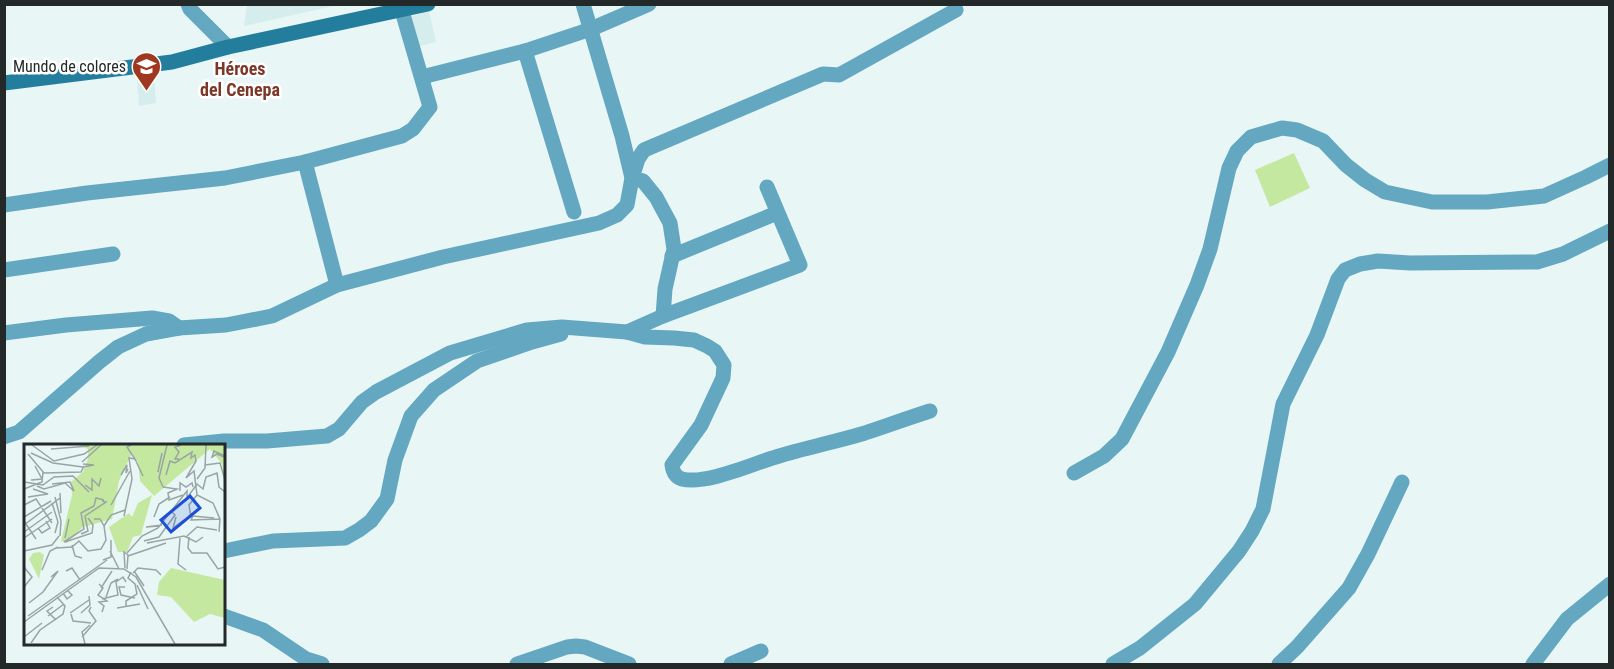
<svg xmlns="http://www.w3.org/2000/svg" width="1614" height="669" viewBox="0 0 1614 669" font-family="'Roboto Condensed',sans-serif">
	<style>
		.built { fill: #d5edec }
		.green { fill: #c5e8a0 }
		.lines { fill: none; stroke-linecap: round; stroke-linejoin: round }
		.minor { stroke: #64a7c1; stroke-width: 15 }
		.secondary { stroke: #227e9c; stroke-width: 15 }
		.labels { text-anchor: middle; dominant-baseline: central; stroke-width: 5; stroke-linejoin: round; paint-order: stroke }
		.poi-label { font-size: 16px; fill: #232828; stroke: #fff; text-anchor: end }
		.neighbourhood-label { font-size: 18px; font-weight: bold; fill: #7c3727; stroke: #fff }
		.inset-road { fill: none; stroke: #99a4a4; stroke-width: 1.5 }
		.view { fill: #1d4ed8; fill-opacity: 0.15; stroke: #1d4ed8; stroke-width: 3 }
		.inset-edge { fill: none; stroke: #232828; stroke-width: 3 }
	</style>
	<rect width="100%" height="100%" fill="#e8f7f6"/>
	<g class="built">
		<path d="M 247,5 L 247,4 L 338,5 L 244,26 Z"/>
		<path d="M 429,11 L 436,42 L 417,47 L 410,17 Z"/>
		<path d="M 154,77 L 156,103 L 139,106 L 137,79 Z"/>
	</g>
	<path class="green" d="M 1294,153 L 1310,188 L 1270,207 L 1255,170 Z"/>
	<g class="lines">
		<g class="minor">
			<path d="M 188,4 L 190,9 L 228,47"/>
			<path d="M 525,51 L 574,212"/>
			<path d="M 422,77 L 525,51 L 591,29 L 649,4"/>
			<path d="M 305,162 L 337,285"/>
			<path d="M 4,205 L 87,193 L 225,178 L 305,162 L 402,136 L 413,129 L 430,107 L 402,11"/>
			<path d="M 672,256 L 777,213"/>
			<path d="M 4,270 L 113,254"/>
			<path d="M 663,316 L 665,289 L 674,249 L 670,223 L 656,197 L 643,181 L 632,178 L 638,159 L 644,150 L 823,74 L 839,75 L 956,10"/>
			<path d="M 627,332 L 645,337 L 674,338 L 694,340 L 707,346 L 715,351 L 724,365 L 723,378 L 701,425 L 672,465 C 673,472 675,477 682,479 C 706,485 752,464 776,457 C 805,448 835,442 865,433 C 886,426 908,418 930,411"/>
			<path d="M 4,333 L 66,325 L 152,318 L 169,321 L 179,328 L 226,325 L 272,316 L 337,285 L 443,257 L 599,223 L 617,215 L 627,205 L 632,178 L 622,136 L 583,4"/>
			<path d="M 4,437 L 19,432 L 99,362 L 118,347 L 146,334 L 179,328"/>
			<path d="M 184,445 L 224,441 L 267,441 L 327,436 L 339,429 L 362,402 L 376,392 L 450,353 L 527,330 L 562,327 L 627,332 L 663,316 L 800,265 L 767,187"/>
			<path d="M 1074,473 L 1104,456 L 1122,439 L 1168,352 L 1197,285 L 1210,249 L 1229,168 L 1237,151 L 1251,137 L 1282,128 L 1297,130 L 1323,141 L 1346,165 L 1365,180 L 1385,192 L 1432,202 L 1487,202 L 1544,196 L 1586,177 L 1610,165"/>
			<path d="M 224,551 L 273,541 L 345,538 L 359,530 L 371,521 L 387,499 L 395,460 L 411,416 L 434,390 L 477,361 L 532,342 L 561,334"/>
			<path d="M 224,616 L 263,630 L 306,659 L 322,664"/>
			<path d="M 517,664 L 567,647 L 576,646 L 585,647 L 629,664"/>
			<path d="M 731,664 L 761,651"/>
			<path d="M 1113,664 L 1140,648 L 1195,604 L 1239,551 L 1252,531 L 1263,509 L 1283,404 L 1317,335 L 1338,279 L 1345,270 L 1360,264 L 1378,261 L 1410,263 L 1537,262 L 1563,254 L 1610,231"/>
			<path d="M 1279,664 L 1297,647 L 1349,588 L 1368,554 L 1402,482"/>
			<path d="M 1533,664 L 1567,619 L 1610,584"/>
		</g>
		<path class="secondary" d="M 4,83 L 172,62 L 228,47 L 428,4"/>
	</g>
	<defs>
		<symbol id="school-pin" viewBox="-11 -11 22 30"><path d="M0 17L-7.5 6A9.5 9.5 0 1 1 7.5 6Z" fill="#a0371f" stroke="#fff"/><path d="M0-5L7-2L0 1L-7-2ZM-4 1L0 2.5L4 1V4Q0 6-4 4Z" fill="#fff"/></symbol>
	</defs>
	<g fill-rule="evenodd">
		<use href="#school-pin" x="130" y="50" width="33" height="45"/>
	</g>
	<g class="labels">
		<g class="poi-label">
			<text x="126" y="66">Mundo de colores</text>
		</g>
		<g class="neighbourhood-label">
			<text x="240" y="68">Héroes<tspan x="240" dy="21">del Cenepa</tspan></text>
		</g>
	</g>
	<g transform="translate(24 444)">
		<rect width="201" height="201" fill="#e8f7f6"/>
		<path d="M 54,1 L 201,1 L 201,41 L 198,20 L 186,5 L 130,52 L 116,37 L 114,18 L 108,9 L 95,37 L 88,75 L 59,83 L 43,99 L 37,97 L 48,51 L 47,38 L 59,28 L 64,15 L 64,5 ZM 128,51 L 117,91 L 109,93 L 103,108 L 94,108 L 85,83 L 105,69 L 108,73 L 114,59 ZM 16,108 L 20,111 L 15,135 L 5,115 L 9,109 ZM 147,124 L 201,136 L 201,174 L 186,170 L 170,178 L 147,153 L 133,151 L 135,138 Z" fill="#c5e8a0"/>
		<path class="inset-road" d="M 8,1 L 30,17 L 60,10 L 73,1M 27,5 L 65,2M 7,9 L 29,19 L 59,23 L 70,21 L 59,20M 4,10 L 20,29 L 57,28 L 60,22M 200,13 L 193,10 L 188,13 L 190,7 L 201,12M 111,15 L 119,32M 155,15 L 151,15 L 155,8 L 151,3 L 157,1M 58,18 L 77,1M 181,21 L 196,19 L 201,36M 134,28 L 138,9M 97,31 L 103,21 L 102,29 L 104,25M 142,31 L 146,17 L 151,19 L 168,8 L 167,14 L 171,11 L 172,17 L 162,34 L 170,27 L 173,51 L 189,59 L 196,75 L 195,88M 173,35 L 181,24 L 182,1M 7,36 L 18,35 L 11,22M 0,38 L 19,41 L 30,33 L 49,32 L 65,48M 61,41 L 68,46 L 68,35 L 75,42 L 77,34M 13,42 L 20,45 L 41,39 L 50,47 L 46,38 L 28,40M 139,43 L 153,45 L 144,49 L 145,56 L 159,51M 139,43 L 135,34 L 143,1M 0,45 L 18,38 L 19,28M 156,47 L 156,39 L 162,43 L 168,39 L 169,43M 36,49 L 37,69M 4,53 L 24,50 L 9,45M 31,53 L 37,77 L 36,92M 28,59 L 34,78 L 31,89M 0,61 L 12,55 L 28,79M 87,61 L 106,27M 100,72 L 108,35 L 105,14 L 111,15 L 103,3 L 107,1M 0,73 L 27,57M 130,73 L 135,60 L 146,53M 152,73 L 149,84 L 160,76M 167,74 L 165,61 L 173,51M 190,74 L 169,72 L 167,76 L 196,75M 0,77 L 12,95M 0,81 L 36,54M 80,82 L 87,71 L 101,66M 135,82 L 122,83 L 138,81M 14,84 L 18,89 L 26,84 L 22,77M 0,88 L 28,68M 57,90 L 64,87 L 61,72 L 82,58 L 78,57M 162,93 L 173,83 L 193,86M 165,93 L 164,104 L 168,109 L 183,109 L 194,125 L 201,123M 0,94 L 28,75M 41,94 L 45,75M 156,94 L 154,120 L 162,126M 120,97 L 135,93 L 151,71 L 147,67M 40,98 L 60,85 L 57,69 L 70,62 L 72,54 L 80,56M 41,98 L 68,89 L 69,81 L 64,74M 129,98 L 123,99 L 160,92 L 172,98 L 179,93M 48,101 L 51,112 L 58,114M 33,104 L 48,103 L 55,97 L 64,107 L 77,105 L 82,96 L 80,82 L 76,75 L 70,75M 0,107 L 28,101 L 35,92M 86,107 L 95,125M 103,109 L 118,92 L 134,84 L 163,47 L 163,54 L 173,40 L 179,45 L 182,33 L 193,29 L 195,43 L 201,48M 104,112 L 142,99M 79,116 L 87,113 L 87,96M 0,123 L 8,133 L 0,143M 101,124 L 100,108 L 104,111 L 103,125M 18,126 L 26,107 L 34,103M 42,127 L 48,124 L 56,136M 110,127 L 120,142M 109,129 L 114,124 L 132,126 L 137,131M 75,140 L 79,144 L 74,151 L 83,157 L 75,158 L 80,162 L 78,168M 113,141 L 124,165M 101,143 L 95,143 L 97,151 L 111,154M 77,144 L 88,127M 39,149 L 43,155 L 48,151 L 43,146M 82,153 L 87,139 L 94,135M 78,155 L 94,151 L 92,138 L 99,133 L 102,138M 5,159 L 19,148 L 34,127 L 27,133M 102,162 L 102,157 L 113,150 L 111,140 L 104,134 L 107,128M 29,163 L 23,167 L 32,176M 93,164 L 116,160M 46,169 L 65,156M 57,169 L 66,161 L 65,152M 47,170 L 49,177 L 67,179M 4,172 L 83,116M 24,172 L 40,160M 0,178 L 75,124 L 100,125 L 112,133 L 151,200M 0,193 L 18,179M 58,193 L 72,177 L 65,167 L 67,163M 7,199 L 16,186 L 39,170 L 41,162 L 33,153M 61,200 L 58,188 L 66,181"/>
		<path class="view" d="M 166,52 L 176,64 L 147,88 L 137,76 Z"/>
		<rect width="201" height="201" class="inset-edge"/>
	</g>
	<rect width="1614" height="669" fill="none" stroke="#232828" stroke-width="12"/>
</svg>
